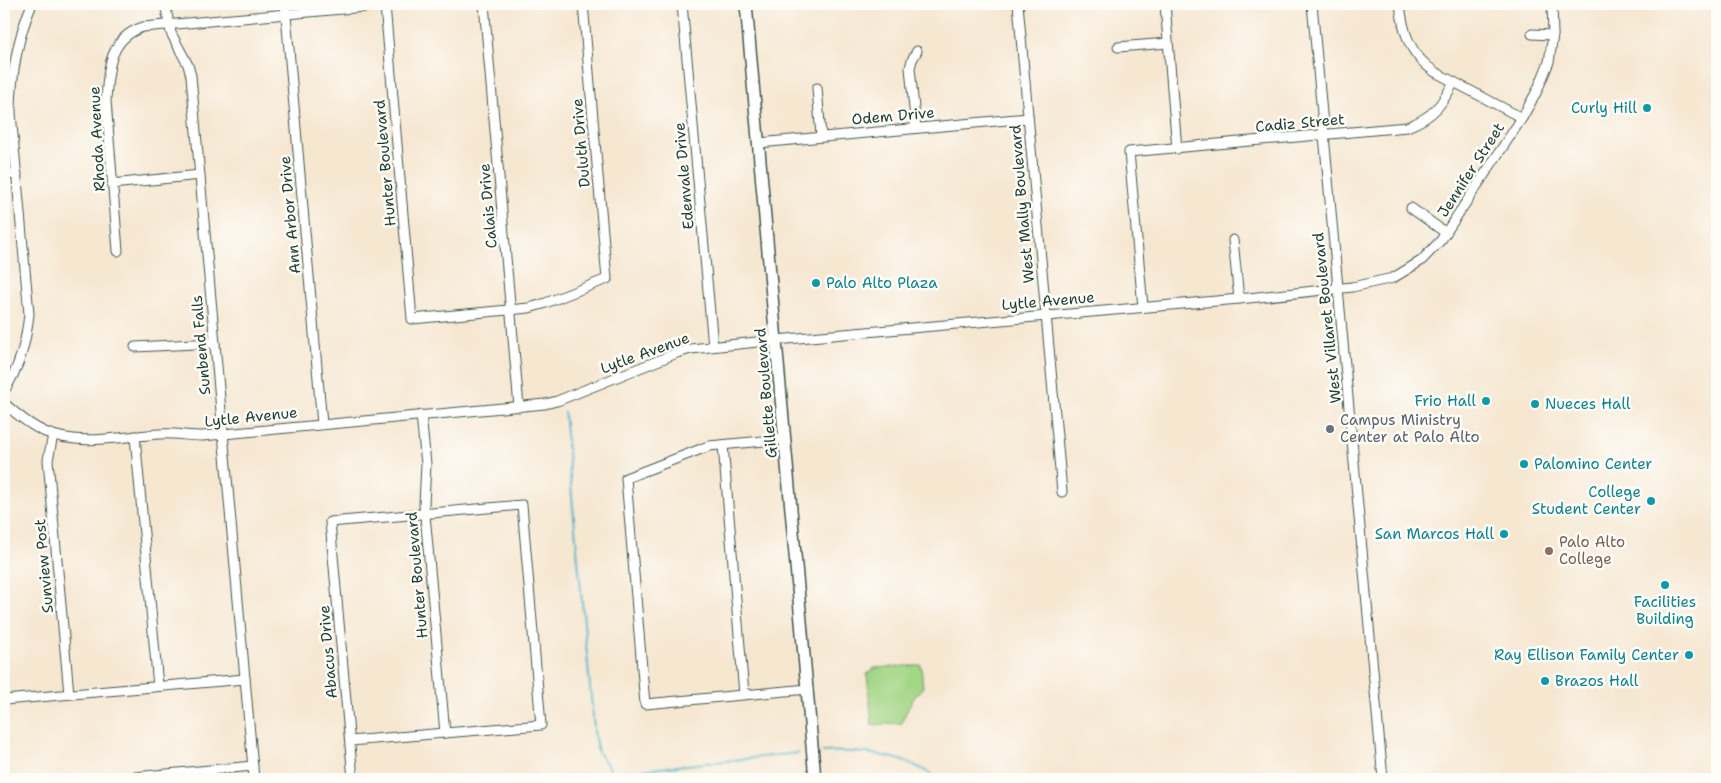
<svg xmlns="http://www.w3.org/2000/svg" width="1721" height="783" viewBox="0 0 1721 783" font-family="'Shantell Sans',sans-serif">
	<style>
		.green { fill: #a3d686; stroke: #618a5d }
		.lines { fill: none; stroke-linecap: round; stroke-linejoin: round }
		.stream { stroke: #4db3cb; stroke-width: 2 }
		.minor-casing { stroke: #3f564c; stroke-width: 11 }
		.major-casing { stroke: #3f564c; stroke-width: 14 }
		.minor { stroke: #fff; stroke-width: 9 }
		.major { stroke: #fff; stroke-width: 11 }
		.culture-dot { fill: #0f9aa8; stroke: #fdfcf7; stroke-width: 2 }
		.worship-dot { fill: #6b7280; stroke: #fdfcf7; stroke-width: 2 }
		.education-dot { fill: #8d6e63; stroke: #fdfcf7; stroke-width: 2 }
		.labels { text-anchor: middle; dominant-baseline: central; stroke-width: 5; stroke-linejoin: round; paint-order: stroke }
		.culture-label { font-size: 15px; fill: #0d838f; stroke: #fdfcf7; text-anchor: end }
		.street-label { font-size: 15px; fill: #1f3d34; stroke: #fdfcf7 }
		.worship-label { font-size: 15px; fill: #5b616d; stroke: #fdfcf7; text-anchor: start }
		.education-label { font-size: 15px; fill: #785e54; stroke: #fdfcf7; text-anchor: start }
	</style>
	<rect width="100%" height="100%" fill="#fdfcf7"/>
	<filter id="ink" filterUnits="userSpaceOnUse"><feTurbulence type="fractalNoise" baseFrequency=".02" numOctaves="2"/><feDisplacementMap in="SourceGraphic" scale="10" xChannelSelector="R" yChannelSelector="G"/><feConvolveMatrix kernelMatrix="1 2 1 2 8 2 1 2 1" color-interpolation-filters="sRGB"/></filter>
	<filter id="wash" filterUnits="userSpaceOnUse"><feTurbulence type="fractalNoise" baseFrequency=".0096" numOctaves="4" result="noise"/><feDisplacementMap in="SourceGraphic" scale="20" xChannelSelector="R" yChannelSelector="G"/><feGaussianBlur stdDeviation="1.12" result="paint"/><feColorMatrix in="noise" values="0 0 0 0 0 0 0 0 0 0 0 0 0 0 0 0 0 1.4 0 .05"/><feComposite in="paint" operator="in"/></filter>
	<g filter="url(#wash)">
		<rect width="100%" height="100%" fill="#f6e7d1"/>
		<path class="green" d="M 921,665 L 923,687 C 913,698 907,708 902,723 L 872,725 L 867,674 L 875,668 Z"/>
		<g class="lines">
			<g class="stream">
				<path d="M 564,412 L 595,739 L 598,752 L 613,773"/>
				<path d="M 823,752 C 863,750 906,755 938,779"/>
				<path d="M 600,779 L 613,773 L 798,753"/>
			</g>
		</g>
	</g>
	<g filter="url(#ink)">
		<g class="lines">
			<defs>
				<g id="minor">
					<path d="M 165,4 L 171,33 L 188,65 L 191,76 L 254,779"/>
					<path d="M 285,4 L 322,424"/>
					<path d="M 484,4 L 519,407"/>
					<path d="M 682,4 L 713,346"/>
					<path d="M 1018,4 L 1062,492"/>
					<path d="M 1165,4 L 1177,149"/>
					<path d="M 1312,4 L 1383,779"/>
					<path d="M 1400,4 C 1403,33 1410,55 1435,72 L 1522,118"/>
					<path d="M 385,5 L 412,319 L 529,308 L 543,304 L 607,279 L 583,4"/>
					<path d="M 1532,34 L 1553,35"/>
					<path d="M 1118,47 L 1168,43"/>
					<path d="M 817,88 L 821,136"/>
					<path d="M 916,128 L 910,68 L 912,60 L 917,51"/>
					<path d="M 759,143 L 1028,118"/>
					<path d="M 4,175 L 17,174"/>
					<path d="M 112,184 L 200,175"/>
					<path d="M 1411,208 L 1446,233"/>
					<path d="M 1233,240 L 1239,299"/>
					<path d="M 118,251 L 106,101 C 108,69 109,38 143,27 L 398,4"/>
					<path d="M 1143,307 L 1129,152 L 1407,127 C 1433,117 1441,106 1454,82"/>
					<path d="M 135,347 L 215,343"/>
					<path d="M 4,391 C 20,367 26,342 29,314 L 11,113 C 11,75 17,39 32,4"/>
					<path d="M 4,403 C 16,414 29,425 45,432 C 80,447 123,436 160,434 C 174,433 188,436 202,436 L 545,404 L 557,401 L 677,353 L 691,349 L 776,340 L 1239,299 L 1352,287 L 1393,278 L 1421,261 L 1441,240 L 1522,118 L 1537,91 L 1549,62 L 1553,35 L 1552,4"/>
					<path d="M 421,415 L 426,464 L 424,504 L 445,733"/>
					<path d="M 53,435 L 48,460 L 69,694"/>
					<path d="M 135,436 L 158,686"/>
					<path d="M 785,439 L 709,446 L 626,478 L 645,704 L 808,689"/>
					<path d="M 723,445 L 744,694"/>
					<path d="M 4,700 L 245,679"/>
					<path d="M 350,741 L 541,725 L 522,505 L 330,522 L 353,779"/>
					<path d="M 113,779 L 253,766"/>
				</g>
				<path id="major" d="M 746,4 L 815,779"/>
			</defs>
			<use href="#minor" class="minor-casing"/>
			<use href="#major" class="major-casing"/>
			<use href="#minor" class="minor"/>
			<use href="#major" class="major"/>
		</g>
	</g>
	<g class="culture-dot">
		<circle cx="1647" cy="108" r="5"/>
		<circle cx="816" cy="283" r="5"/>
		<circle cx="1486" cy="401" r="5"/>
		<circle cx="1535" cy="404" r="5"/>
		<circle cx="1524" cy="464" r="5"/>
		<circle cx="1651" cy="501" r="5"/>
		<circle cx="1504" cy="534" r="5"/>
		<circle cx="1665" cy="585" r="5"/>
		<circle cx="1689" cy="655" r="5"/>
		<circle cx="1545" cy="681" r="5"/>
	</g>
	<circle class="worship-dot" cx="1330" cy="429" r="5"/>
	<circle class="education-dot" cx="1549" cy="551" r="5"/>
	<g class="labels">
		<g class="culture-label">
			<text x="1637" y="108">Curly Hill</text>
			<text x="826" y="283" text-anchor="start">Palo Alto Plaza</text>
			<text x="1476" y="401">Frio Hall</text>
			<text x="1545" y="404" text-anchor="start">Nueces Hall</text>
			<text x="1534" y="464" text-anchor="start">Palomino Center</text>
			<text x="1641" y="492">College<tspan x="1641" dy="17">Student Center</tspan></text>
			<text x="1494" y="534">San Marcos Hall</text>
			<text x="1665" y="602" text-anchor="middle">Facilities<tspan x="1665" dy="17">Building</tspan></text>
			<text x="1679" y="655">Ray Ellison Family Center</text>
			<text x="1555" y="681" text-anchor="start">Brazos Hall</text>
		</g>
		<g class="street-label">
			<text transform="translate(893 116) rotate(-5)">Odem Drive</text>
			<text transform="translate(1300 123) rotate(-5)">Cadiz Street</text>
			<text transform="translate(97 139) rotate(-93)">Rhoda Avenue</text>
			<text transform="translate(581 143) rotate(-95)">Duluth Drive</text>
			<text transform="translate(385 163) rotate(-95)">Hunter Boulevard</text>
			<text transform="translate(1471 170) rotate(-57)">Jennifer Street</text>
			<text transform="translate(684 176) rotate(-95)">Edenvale Drive</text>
			<text transform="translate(1022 204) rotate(-95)">West Mally Boulevard</text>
			<text transform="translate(488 206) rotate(-95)">Calais Drive</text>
			<text transform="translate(290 215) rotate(-95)">Ann Arbor Drive</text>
			<text transform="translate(1048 301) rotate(-5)">Lytle Avenue</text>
			<text transform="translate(1327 318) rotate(-96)">West Villaret Boulevard</text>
			<text transform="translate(201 345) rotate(-95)">Sunbend Falls</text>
			<text transform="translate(645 353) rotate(-20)">Lytle Avenue</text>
			<text transform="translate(766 393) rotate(-95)">Gillette Boulevard</text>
			<text transform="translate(251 417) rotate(-6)">Lytle Avenue</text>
			<text transform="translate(44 566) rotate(-95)">Sunview Post</text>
			<text transform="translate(417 575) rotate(-95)">Hunter Boulevard</text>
			<text transform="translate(328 652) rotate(-95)">Abacus Drive</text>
		</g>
		<g class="worship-label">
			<text x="1340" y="420">Campus Ministry<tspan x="1340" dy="17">Center at Palo Alto</tspan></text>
		</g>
		<g class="education-label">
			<text x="1559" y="542">Palo Alto<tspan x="1559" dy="17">College</tspan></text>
		</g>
	</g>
	<rect width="1721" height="783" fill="none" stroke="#fdfcf7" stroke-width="20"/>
</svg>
